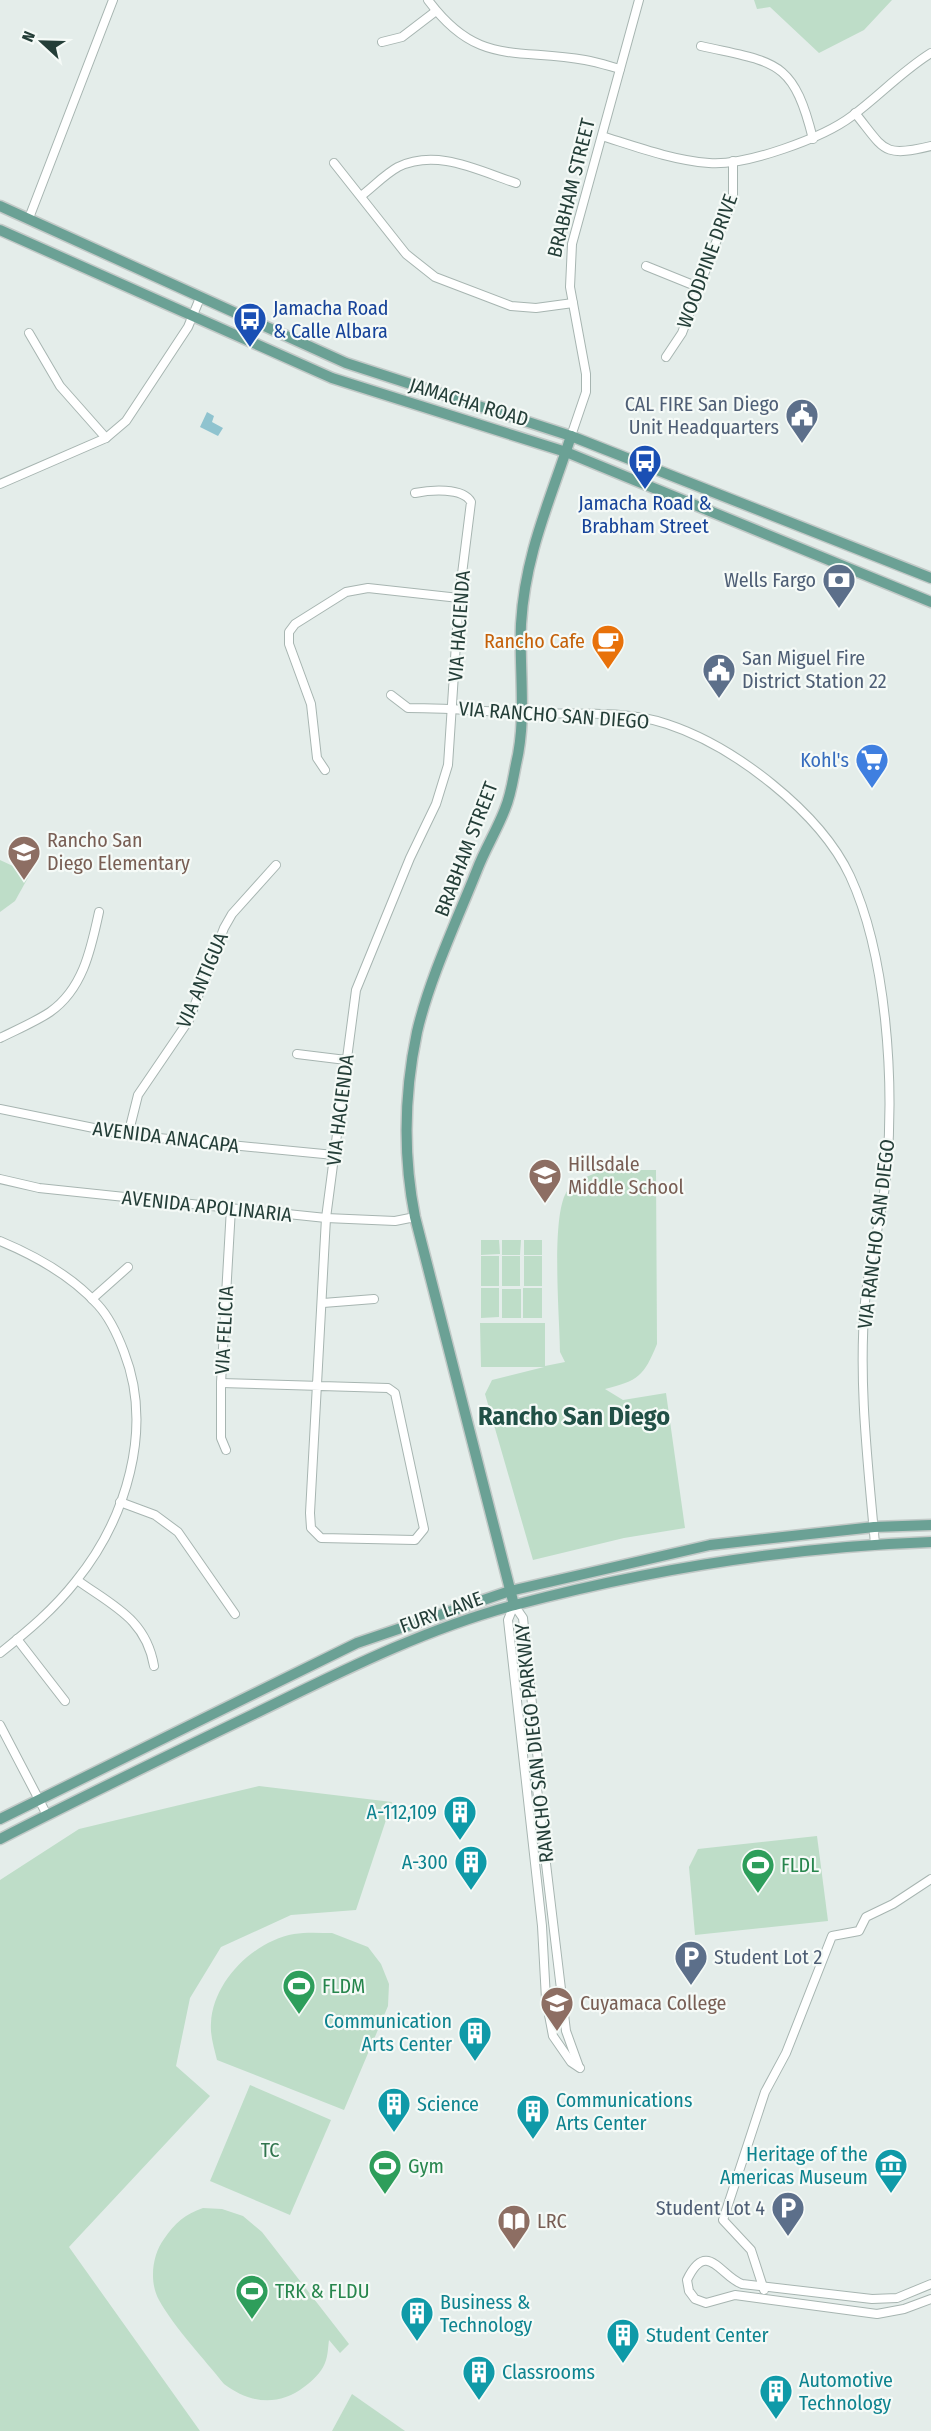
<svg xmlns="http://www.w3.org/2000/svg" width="931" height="2431" viewBox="0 0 931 2431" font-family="'Fira Sans Condensed',sans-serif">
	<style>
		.green { fill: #beddc8 }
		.water { fill: #8fc3cf }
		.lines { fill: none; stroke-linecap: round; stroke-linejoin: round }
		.minor-casing { stroke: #a7b5b1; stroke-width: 10 }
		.major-casing { stroke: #c2c9c7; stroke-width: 13 }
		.minor { stroke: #fff; stroke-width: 8 }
		.major { stroke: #6ba195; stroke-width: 10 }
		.labels { text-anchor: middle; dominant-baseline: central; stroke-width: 4.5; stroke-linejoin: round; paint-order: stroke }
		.street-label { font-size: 20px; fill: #243e38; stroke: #f5faf7 }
		.transit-label { font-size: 20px; fill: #164399; stroke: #f5faf7; text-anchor: start }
		.service-label { font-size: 20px; fill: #4e5e75; stroke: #f5faf7; text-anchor: end }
		.food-label { font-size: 20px; fill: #c56008; stroke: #f5faf7; text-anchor: end }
		.shop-label { font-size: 20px; fill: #366cbe; stroke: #f5faf7; text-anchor: end }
		.education-label { font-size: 20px; fill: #785e54; stroke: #f5faf7; text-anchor: start }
		.culture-label { font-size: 20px; fill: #0d838f; stroke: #f5faf7; text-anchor: start }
		.leisure-label { font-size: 20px; fill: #27864d; stroke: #f5faf7; text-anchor: start }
		.park-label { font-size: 20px; fill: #30744d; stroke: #f5faf7 }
		.district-label { font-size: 26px; font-weight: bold; fill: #215046; stroke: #f5faf7 }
	</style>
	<rect width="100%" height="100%" fill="#e4edea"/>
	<g class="green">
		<path d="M 754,0 L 892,0 L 864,30 L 819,53 L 770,7 L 757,9 Z"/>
		<path d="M 0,860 L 30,874 L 15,901 L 0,912 Z"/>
		<path d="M 604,1170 L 656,1170 L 657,1344 C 644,1376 638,1381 605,1389 L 623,1400 L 666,1393 L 685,1528 L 624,1538 L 533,1560 L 485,1394 L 492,1380 L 544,1367 L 481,1367 L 480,1323 L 545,1323 L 545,1366 L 565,1362 L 560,1352 C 560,1321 550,1211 568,1190 C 578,1179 590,1175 604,1170 Z"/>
		<path d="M 481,1240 L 499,1240 L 500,1254 L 481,1255 Z"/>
		<path d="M 502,1240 L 521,1240 L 520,1255 L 502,1255 Z"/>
		<rect x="524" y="1240" width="18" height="15"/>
		<rect x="481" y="1256" width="18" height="30"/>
		<rect x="502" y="1256" width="18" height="30"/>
		<rect x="524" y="1256" width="18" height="30"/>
		<path d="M 481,1288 L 499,1288 L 499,1317 L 481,1318 Z"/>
		<rect x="523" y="1288" width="19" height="30"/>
		<rect x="502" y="1289" width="19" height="29"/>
		<path d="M 259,1786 L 392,1802 L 356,1910 L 291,1915 L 221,1947 L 190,1998 L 176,2066 L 210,2096 L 69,2247 L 200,2431 L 0,2431 L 0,1880 L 79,1829 Z"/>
		<path d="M 817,1836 L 828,1921 L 695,1935 L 689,1867 L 698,1849 Z"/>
		<path d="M 332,1933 L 368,1947 L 381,1964 L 389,1984 L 388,2006 L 344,2110 L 217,2060 C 214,2048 210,2035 211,2023 C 213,1981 254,1941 294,1934 C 306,1932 320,1933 332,1933 Z"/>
		<path d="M 250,2085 L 331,2120 L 290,2215 L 210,2181 Z"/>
		<path d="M 203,2208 L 222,2209 L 243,2216 L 262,2232 L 349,2344 L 340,2353 L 329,2340 C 328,2347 328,2356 325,2363 C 321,2373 312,2381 304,2387 C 278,2407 249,2403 224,2384 C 205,2360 173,2326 159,2300 C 149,2282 152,2255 164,2239 C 175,2223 185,2214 203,2208 Z"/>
		<path d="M 352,2394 L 405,2431 L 332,2431 Z"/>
	</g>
	<path class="water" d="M 207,412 L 214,416 L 212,422 L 223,428 L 218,436 L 200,427 Z"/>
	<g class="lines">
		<defs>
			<g id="minor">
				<path d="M 428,0 C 477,66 514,48 585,60 C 597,62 609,66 620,69"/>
				<path d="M 382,42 L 402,37 L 436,11"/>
				<path d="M 701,46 C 775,63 793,58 813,139"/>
				<path d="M 855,113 C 885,150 882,158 931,146"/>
				<path d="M 602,136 C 637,147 672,160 709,163 C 746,166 823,138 852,116 C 879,96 902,71 931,53"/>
				<path d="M 334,163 L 406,254 L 435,277 L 511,306 L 536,308 L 573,303"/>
				<path d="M 361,196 C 373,187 385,174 398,167 C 437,148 479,171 516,183"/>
				<path d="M 29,218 L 113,0"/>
				<path d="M 646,266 L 698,287"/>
				<path d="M 29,333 L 60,386 L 106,438"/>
				<path d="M 666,357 L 682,333 L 733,197 L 733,161"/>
				<path d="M 571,436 L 586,392 L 586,374 L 570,287 L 572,244 L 639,0"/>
				<path d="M 0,484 L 106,438 L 126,421 L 188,327 L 200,298"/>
				<path d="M 391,695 L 408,708 C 445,708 483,711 520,713 C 567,715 623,709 667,724 C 734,746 820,812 850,876 C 887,956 894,1080 887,1167 C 884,1212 869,1257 865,1302 C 858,1382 868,1464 875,1544"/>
				<path d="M 325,770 L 317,758 L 311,704 L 289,644 L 289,632 L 295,624 L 346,592 L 368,588 L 459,598"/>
				<path d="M 0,1038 C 16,1030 35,1022 50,1012 C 83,989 91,949 99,912"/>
				<path d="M 297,1054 L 346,1060"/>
				<path d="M 0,1109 L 128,1135 L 334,1155"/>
				<path d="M 128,1135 L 138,1095 L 189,1020 L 224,928 L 232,914 L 276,865"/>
				<path d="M 0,1179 L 39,1188 L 326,1218 L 395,1221 L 415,1217"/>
				<path d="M 0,1241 C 36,1256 71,1275 98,1305 C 110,1318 118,1336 124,1352 C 154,1429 126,1519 76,1581 C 54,1609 28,1631 0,1653"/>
				<path d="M 92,1299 L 128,1267"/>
				<path d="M 323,1303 L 374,1299"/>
				<path d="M 221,1383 L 388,1388 L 395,1393 L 424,1529 L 415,1540 L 321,1538 L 311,1528 L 310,1513 L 326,1218 L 356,990 L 410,858 L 436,804 L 448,765 L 459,598 L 471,502 C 463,487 430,490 415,493"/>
				<path d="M 226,1450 L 221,1438 L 221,1383 L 231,1208"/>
				<path d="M 120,1502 L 155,1515 L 178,1532 L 235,1614"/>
				<path d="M 77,1580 C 113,1606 146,1619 154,1666"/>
				<path d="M 514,1605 L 508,1620 L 542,1926 L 546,1999 L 553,2036 L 571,2062 L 580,2068"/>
				<path d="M 514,1605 L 523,1618 L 539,1771 L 536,1780 L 566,2031 L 579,2067"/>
				<path d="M 17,1639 L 65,1701"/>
				<path d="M 0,1725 L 47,1815"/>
				<path d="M 931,2284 L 897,2298 L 872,2299 L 742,2284 C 721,2277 707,2238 687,2280 L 689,2291 L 695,2299 L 706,2303 L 735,2295 L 877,2314 L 904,2309 L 931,2299"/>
				<path d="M 764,2290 L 751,2250 L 723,2220 L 765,2092 L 786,2053 L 832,1936 L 859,1931 L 866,1917 L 893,1904 L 931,1879"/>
			</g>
			<g id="major">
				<path d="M 0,206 L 346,363 L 571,436 L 931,578"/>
				<path d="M 0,230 L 332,378 L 566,452 L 931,602"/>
				<path d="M 514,1605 L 415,1217 C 403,1156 404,1094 417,1032 C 429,980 457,920 477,870 C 485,849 497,830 505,809 C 511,795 513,779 516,764 C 527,719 519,670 521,624 C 525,554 550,501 571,436"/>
				<path d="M 0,1819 L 357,1643 L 510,1591 L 710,1545 L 874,1527 L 931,1525"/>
				<path d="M 0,1839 C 84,1796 169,1755 254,1714 C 338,1673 424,1629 515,1605 C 651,1569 790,1547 931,1542"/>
			</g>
		</defs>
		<use href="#minor" class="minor-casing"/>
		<use href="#major" class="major-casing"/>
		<use href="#minor" class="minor"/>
		<use href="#major" class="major"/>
	</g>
	<defs>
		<symbol id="bus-pin" viewBox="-11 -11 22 30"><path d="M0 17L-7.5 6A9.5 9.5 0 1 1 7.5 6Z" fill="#1a4fb4" stroke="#f5faf7"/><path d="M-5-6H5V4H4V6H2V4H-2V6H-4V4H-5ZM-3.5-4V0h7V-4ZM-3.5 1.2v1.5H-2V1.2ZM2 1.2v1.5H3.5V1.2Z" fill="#fff"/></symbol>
		<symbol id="civic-pin" viewBox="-11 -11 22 30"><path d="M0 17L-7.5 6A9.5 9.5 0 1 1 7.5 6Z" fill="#5c6f8a" stroke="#f5faf7"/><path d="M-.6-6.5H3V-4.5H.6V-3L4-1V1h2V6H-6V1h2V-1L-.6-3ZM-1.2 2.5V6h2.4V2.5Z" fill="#fff"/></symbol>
		<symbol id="bank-pin" viewBox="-11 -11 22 30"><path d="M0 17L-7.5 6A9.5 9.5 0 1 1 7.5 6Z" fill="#5c6f8a" stroke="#f5faf7"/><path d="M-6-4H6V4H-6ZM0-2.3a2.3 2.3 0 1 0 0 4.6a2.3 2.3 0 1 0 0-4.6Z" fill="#fff"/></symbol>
		<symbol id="cafe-pin" viewBox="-11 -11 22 30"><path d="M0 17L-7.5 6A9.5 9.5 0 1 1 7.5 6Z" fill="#e8710a" stroke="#f5faf7"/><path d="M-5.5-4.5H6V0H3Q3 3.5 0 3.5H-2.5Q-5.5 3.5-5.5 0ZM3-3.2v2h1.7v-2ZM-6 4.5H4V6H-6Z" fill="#fff"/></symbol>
		<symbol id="supermarket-pin" viewBox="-11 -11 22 30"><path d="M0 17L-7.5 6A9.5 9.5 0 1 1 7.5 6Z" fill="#3f7fe0" stroke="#f5faf7"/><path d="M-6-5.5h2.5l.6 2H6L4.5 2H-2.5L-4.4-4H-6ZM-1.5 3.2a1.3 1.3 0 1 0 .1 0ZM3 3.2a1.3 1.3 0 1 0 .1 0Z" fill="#fff"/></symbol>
		<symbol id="school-pin" viewBox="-11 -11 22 30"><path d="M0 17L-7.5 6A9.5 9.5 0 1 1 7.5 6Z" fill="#8d6e63" stroke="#f5faf7"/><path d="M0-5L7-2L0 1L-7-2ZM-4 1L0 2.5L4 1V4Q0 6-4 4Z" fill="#fff"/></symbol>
		<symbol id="building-pin" viewBox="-11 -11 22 30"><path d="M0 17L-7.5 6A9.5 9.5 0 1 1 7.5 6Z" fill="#0f9aa8" stroke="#f5faf7"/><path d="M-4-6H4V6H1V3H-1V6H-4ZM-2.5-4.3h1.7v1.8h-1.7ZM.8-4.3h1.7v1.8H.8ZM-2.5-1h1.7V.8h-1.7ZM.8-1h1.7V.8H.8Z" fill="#fff"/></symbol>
		<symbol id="stadium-pin" viewBox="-11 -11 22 30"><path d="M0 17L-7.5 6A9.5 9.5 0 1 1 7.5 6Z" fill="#2e9e5b" stroke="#f5faf7"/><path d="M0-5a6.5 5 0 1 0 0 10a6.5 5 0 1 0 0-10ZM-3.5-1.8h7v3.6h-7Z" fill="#fff"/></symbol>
		<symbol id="parking-pin" viewBox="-11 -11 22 30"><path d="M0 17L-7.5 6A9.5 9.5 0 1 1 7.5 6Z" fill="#5c6f8a" stroke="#f5faf7"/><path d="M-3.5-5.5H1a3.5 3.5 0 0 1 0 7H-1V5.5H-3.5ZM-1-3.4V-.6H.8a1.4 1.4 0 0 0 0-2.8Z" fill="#fff"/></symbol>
		<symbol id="university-pin" viewBox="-11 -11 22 30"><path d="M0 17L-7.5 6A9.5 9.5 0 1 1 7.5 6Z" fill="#8d6e63" stroke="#f5faf7"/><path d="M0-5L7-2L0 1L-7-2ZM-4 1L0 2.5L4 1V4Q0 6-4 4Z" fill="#fff"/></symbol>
		<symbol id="museum-pin" viewBox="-11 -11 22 30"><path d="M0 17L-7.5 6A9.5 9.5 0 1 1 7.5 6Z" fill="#0f9aa8" stroke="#f5faf7"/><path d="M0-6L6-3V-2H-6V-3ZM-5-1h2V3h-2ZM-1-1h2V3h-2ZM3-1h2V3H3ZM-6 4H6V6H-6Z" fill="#fff"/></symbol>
		<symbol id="library-pin" viewBox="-11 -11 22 30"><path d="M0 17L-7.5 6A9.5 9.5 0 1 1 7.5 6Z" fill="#8d6e63" stroke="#f5faf7"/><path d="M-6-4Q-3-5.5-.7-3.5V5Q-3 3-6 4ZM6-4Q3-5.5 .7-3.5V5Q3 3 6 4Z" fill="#fff"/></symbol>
	</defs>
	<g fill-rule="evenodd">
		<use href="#bus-pin" x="231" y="300" width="38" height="52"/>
		<use href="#civic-pin" x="783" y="396" width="38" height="52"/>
		<use href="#bus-pin" x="626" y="442" width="38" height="52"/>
		<use href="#bank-pin" x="820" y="561" width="38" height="52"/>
		<use href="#cafe-pin" x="589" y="622" width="38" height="52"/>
		<use href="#civic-pin" x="700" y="651" width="38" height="52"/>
		<use href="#supermarket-pin" x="853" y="741" width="38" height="52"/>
		<use href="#school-pin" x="5" y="833" width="38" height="52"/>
		<use href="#school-pin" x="526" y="1156" width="38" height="52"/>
		<use href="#building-pin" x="441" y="1793" width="38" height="52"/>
		<use href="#building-pin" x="452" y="1843" width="38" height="52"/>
		<use href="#stadium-pin" x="739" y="1846" width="38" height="52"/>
		<use href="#parking-pin" x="672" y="1938" width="38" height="52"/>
		<use href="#stadium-pin" x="280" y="1967" width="38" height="52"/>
		<use href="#university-pin" x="538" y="1984" width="38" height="52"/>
		<use href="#building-pin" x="456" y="2014" width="38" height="52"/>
		<use href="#building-pin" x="375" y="2085" width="38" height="52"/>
		<use href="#building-pin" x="514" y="2092" width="38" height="52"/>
		<use href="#museum-pin" x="872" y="2146" width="38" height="52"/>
		<use href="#stadium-pin" x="366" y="2147" width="38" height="52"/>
		<use href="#parking-pin" x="769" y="2189" width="38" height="52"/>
		<use href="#library-pin" x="495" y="2202" width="38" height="52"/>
		<use href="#stadium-pin" x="233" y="2272" width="38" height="52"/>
		<use href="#building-pin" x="398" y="2294" width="38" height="52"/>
		<use href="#building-pin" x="604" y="2316" width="38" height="52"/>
		<use href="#building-pin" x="460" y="2353" width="38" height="52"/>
		<use href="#building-pin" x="757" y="2372" width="38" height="52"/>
	</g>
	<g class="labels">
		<g class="street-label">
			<text transform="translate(571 188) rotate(-76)">BRABHAM STREET</text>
			<text transform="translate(707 261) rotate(-70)">WOODPINE DRIVE</text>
			<text transform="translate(469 402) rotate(17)">JAMACHA ROAD</text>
			<text transform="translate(459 626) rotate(-86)">VIA HACIENDA</text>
			<text transform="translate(554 715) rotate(4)">VIA RANCHO SAN DIEGO</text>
			<text transform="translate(466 849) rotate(-69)">BRABHAM STREET</text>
			<text transform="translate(202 980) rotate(-67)">VIA ANTIGUA</text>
			<text transform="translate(340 1110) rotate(-83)">VIA HACIENDA</text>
			<text transform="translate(166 1137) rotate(7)">AVENIDA ANACAPA</text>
			<text transform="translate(207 1206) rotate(6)">AVENIDA APOLINARIA</text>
			<text transform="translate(876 1234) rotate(-83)">VIA RANCHO SAN DIEGO</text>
			<text transform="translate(224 1330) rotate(-87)">VIA FELICIA</text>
			<text transform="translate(441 1612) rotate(-20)">FURY LANE</text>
			<text transform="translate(534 1743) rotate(-96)">RANCHO SAN DIEGO PARKWAY</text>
		</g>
		<g class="transit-label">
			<text x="273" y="308">Jamacha Road<tspan x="273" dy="23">&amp; Calle Albara</tspan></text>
			<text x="645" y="503" text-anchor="middle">Jamacha Road &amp;<tspan x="645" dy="23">Brabham Street</tspan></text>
		</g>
		<g class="service-label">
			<text x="779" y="404">CAL FIRE San Diego<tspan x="779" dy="23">Unit Headquarters</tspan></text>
			<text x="816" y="580">Wells Fargo</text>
			<text x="742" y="658" text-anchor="start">San Miguel Fire<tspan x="742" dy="23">District Station 22</tspan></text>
			<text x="714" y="1957" text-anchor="start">Student Lot 2</text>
			<text x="765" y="2208">Student Lot 4</text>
		</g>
		<g class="food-label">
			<text x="585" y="641">Rancho Cafe</text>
		</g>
		<g class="shop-label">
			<text x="849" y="760">Kohl's</text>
		</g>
		<g class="education-label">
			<text x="47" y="840">Rancho San<tspan x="47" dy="23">Diego Elementary</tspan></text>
			<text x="568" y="1164">Hillsdale<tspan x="568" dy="23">Middle School</tspan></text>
			<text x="580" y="2003">Cuyamaca College</text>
			<text x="537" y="2221">LRC</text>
		</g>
		<g class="culture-label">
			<text x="437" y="1812" text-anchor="end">A-112,109</text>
			<text x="448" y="1862" text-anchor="end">A-300</text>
			<text x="452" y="2021" text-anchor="end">Communication<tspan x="452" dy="23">Arts Center</tspan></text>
			<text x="556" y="2100">Communications<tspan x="556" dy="23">Arts Center</tspan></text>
			<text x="417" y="2104">Science</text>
			<text x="868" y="2154" text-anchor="end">Heritage of the<tspan x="868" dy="23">Americas Museum</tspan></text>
			<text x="440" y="2302">Business &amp;<tspan x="440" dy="23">Technology</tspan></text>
			<text x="646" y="2335">Student Center</text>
			<text x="502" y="2372">Classrooms</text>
			<text x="799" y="2380">Automotive<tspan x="799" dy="23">Technology</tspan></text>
		</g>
		<g class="leisure-label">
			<text x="781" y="1865">FLDL</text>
			<text x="322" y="1986">FLDM</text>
			<text x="408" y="2166">Gym</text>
			<text x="275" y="2291">TRK &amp; FLDU</text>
		</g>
		<g class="park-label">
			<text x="270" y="2150">TC</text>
		</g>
		<g class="district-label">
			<text x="574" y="1416">Rancho San Diego</text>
		</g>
	</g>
	<g transform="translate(42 42) rotate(292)" stroke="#f5faf7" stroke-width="4.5" paint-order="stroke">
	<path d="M0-4.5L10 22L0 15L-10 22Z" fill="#243e38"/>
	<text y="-9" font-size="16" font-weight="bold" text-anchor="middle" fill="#243e38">N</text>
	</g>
</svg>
